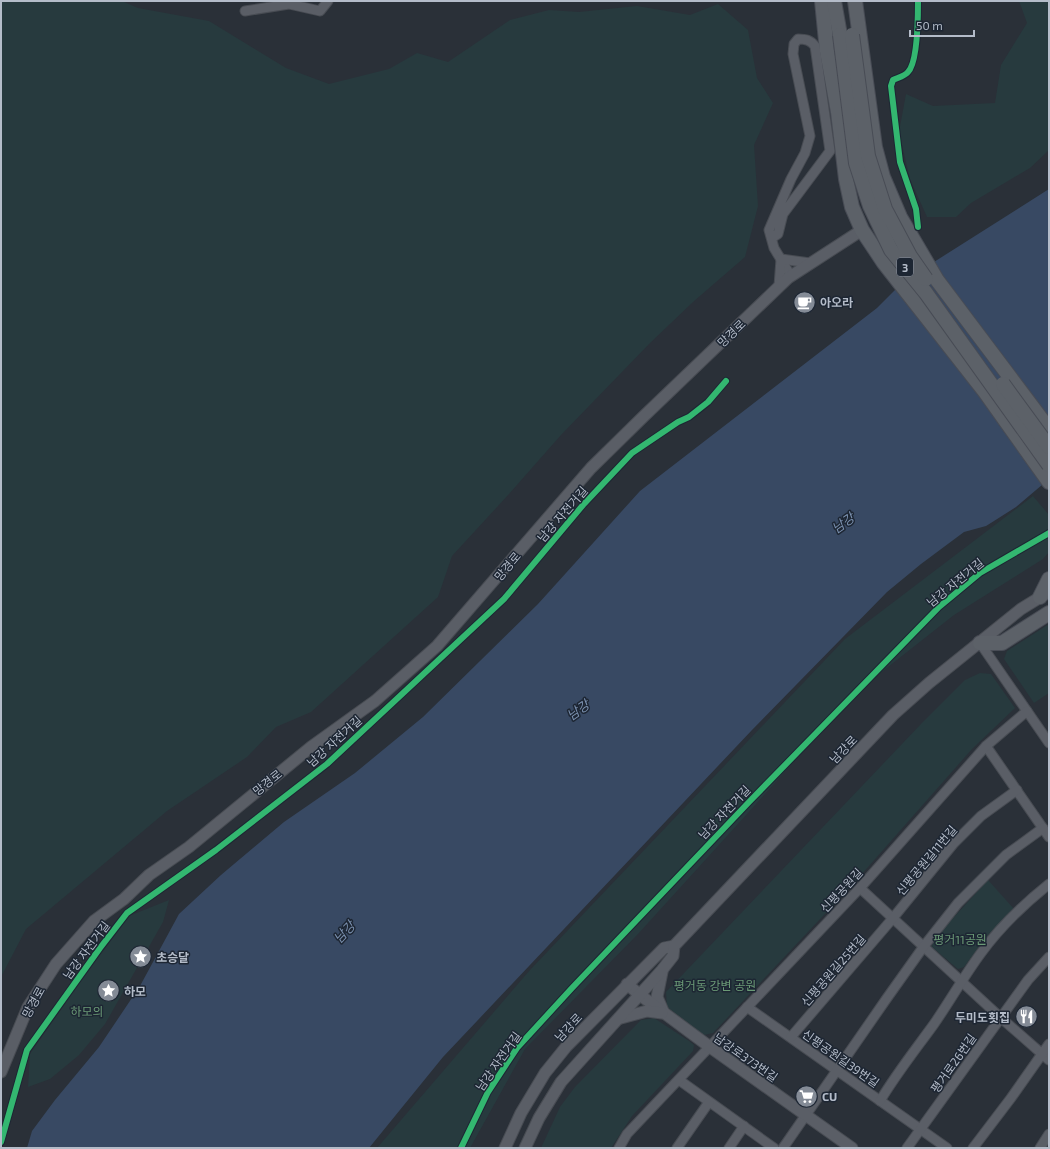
<svg xmlns="http://www.w3.org/2000/svg" width="1050" height="1149" viewBox="0 0 1050 1149" font-family="'Exo 2','Noto Sans KR',sans-serif">
	<style>
		.green { fill: #273a3e }
		.water { fill: #384963 }
		.lines { fill: none; stroke-linecap: round; stroke-linejoin: round }
		.minor-casing { stroke: #484c53; stroke-width: 11 }
		.tertiary-casing { stroke: #484c53; stroke-width: 13 }
		.primary-casing { stroke: #484c55; stroke-width: 16 }
		.minor { stroke: #5a5e66; stroke-width: 9 }
		.tertiary { stroke: #5a5e66; stroke-width: 11 }
		.primary { stroke: #5c6168; stroke-width: 14 }
		.primary-bridge-casing { stroke: #484c55; stroke-width: 16; stroke-linecap: butt }
		.primary-bridge { stroke: #5c6168; stroke-width: 14 }
		.cycleway-casing { stroke: #1d2633; stroke-width: 8 }
		.cycleway { stroke: #33b770; stroke-width: 6 }
		.labels { text-anchor: middle; dominant-baseline: central; stroke-width: 3; stroke-linejoin: round; paint-order: stroke }
		.shield { fill: #1d2633; stroke: #878f9c; stroke-width: 1 }
		.shield-label { font-size: 11px; font-weight: bold; fill: #b4bcc9 }
		.poi-label { font-size: 12px; font-weight: bold; fill: #b4bcc9; stroke: #1d2633; text-anchor: start }
		.street-label { font-size: 12px; fill: #b4bcc9; stroke: #1d2633 }
		.park-label { font-size: 12px; fill: #6b9a76; stroke: #1d2633 }
		.water-label { font-size: 13px; font-style: italic; fill: #7c92b1; stroke: #1d2633 }
	</style>
	<rect width="100%" height="100%" fill="#2a3038"/>
	<g class="green">
		<path d="M 1,1 L 122,1 L 138,8 L 209,21 L 286,68 L 329,84 L 389,69 L 417,53 L 448,62 L 510,20 L 549,10 L 579,12 L 637,6 L 690,15 L 718,4 L 748,30 L 757,78 L 773,103 L 754,145 L 758,206 L 745,257 L 693,302 L 650,343 L 561,435 L 509,494 L 452,556 L 438,597 L 311,712 L 276,727 L 247,757 L 167,811 L 26,929 L 1,977 Z"/>
		<path d="M 1019,1 L 1049,1 L 1049,150 L 1030,168 L 971,203 L 956,217 L 927,217 L 910,179 L 899,132 L 906,94 L 933,106 L 995,103 L 1001,65 L 1027,23 Z"/>
		<path d="M 1033,496 L 1049,515 L 1049,552 L 1043,559 L 954,615 L 855,693 L 747,814 L 638,934 L 525,1049 L 470,1148 L 377,1148 L 530,970 L 845,639 Z"/>
		<path d="M 1049,624 L 1049,693 L 1034,703 L 1004,659 L 1007,651 Z"/>
		<path d="M 980,673 L 991,674 L 1015,708 L 972,749 L 854,883 L 713,1033 L 704,1035 L 667,1007 L 666,992 L 921,724 L 965,680 Z"/>
		<path d="M 988,880 L 1014,909 L 989,934 L 964,967 L 958,969 L 932,947 L 933,940 Z"/>
		<path d="M 169,900 L 163,922 L 105,1024 L 79,1055 L 50,1079 L 28,1087 L 30,1054 L 79,984 L 129,916 Z"/>
		<path d="M 654,1018 L 689,1041 L 694,1045 L 693,1051 L 632,1116 L 611,1148 L 541,1148 L 560,1107 L 575,1087 L 641,1020 Z"/>
	</g>
	<path class="water" d="M 1049,189 L 1049,479 L 1016,507 L 994,521 L 986,526 L 964,532 L 921,564 L 887,592 L 752,730 L 443,1057 L 369,1148 L 27,1148 L 32,1131 L 55,1100 L 99,1047 L 140,986 L 179,914 L 221,875 L 284,822 L 355,773 L 423,717 L 538,604 L 640,491 L 877,308 L 904,281 Z"/>
	<g class="lines">
		<defs>
			<g id="minor">
				<path d="M 245,11 L 289,4 L 320,11 L 328,1"/>
				<path d="M 772,238 L 778,234 L 783,214 L 830,151 L 815,46 C 810,40 806,39 798,39 L 794,44 L 793,54 L 810,136 L 805,153 L 791,179 L 769,230 L 774,248 L 791,276"/>
				<path d="M 779,286 L 781,259 L 810,263"/>
				<path d="M 980,643 L 1049,743"/>
				<path d="M 986,746 L 1049,837"/>
				<path d="M 860,888 L 1000,1017 L 1049,1060"/>
				<path d="M 747,1007 L 947,1148"/>
				<path d="M 791,1037 L 893,918 L 954,843 L 981,816 L 1017,790"/>
				<path d="M 679,1080 L 774,1148"/>
				<path d="M 880,1101 C 896,1074 916,1049 934,1024 C 950,1001 964,976 981,953 C 1000,927 1024,904 1049,884"/>
				<path d="M 619,1148 L 627,1134 L 860,888 L 986,746 L 1027,711"/>
				<path d="M 677,1148 L 709,1102"/>
				<path d="M 729,1148 L 744,1126"/>
				<path d="M 783,1148 L 887,998 L 924,946 L 958,903 L 1006,855 L 1043,828"/>
				<path d="M 907,1148 L 1028,980 L 1049,957"/>
				<path d="M 973,1148 L 1011,1098 L 1049,1044"/>
				<path d="M 1040,1148 L 1049,1134"/>
			</g>
			<g id="tertiary">
				<path d="M 662,972 L 657,997 L 663,1011"/>
				<path d="M 627,984 L 640,995 L 710,1047 L 852,1148"/>
				<path d="M 621,1018 L 647,1011 L 662,1013"/>
				<path d="M 1,1072 L 28,1007 L 56,964 L 94,921 L 124,899 L 149,875 L 189,847 L 311,747 L 375,701 L 437,646 L 591,468 L 644,416 L 788,278 L 862,230"/>
				<path d="M 505,1148 L 521,1113 L 545,1073 L 566,1047 L 664,948 L 674,946"/>
				<path d="M 525,1148 L 539,1118 L 561,1082 L 662,970 L 673,956 L 674,946 L 893,715 L 929,683 L 1021,609 L 1047,593"/>
			</g>
			<g id="primary">
				<path d="M 822,1 L 827,51 L 838,112 L 846,179 L 852,207 L 862,230 L 884,263 L 985,392 L 1049,482"/>
				<path d="M 834,1 L 840,35"/>
				<path d="M 855,1 L 875,147 L 883,177 L 900,217 L 937,280 L 1049,429"/>
				<path d="M 1040,597 L 1049,579"/>
				<path d="M 980,643 L 1002,643 L 1049,613"/>
			</g>
		</defs>
		<use href="#minor" class="minor-casing"/>
		<use href="#tertiary" class="tertiary-casing"/>
		<use href="#primary" class="primary-casing"/>
		<use href="#minor" class="minor"/>
		<use href="#tertiary" class="tertiary"/>
		<use href="#primary" class="primary"/>
		<defs>
			<g id="primary-bridge">
				<path d="M 840,35 L 856,163 L 870,206 L 891,250 L 926,293 L 1049,465"/>
				<path d="M 852,35 L 868,156 L 885,209 L 910,256 L 926,279"/>
				<path d="M 1003,384 L 1049,447"/>
			</g>
		</defs>
		<use href="#primary-bridge" class="primary-bridge-casing"/>
		<use href="#primary-bridge" class="primary-bridge"/>
		<defs>
			<g id="cycleway">
				<path d="M 918,1 C 918,16 918,62 908,72 C 905,76 897,78 893,80 L 891,86 L 900,162 L 916,209 L 918,227"/>
				<path d="M 1,1142 L 27,1050 L 100,948 L 127,913 L 216,850 L 327,764 L 504,599 L 583,505 L 632,453 L 678,422 L 689,417 L 708,402 L 726,381"/>
				<path d="M 461,1148 L 488,1092 L 517,1048 L 572,988 L 749,802 L 939,607 L 980,573 L 1049,533"/>
			</g>
		</defs>
		<use href="#cycleway" class="cycleway-casing"/>
		<use href="#cycleway" class="cycleway"/>
	</g>
	<defs>
		<symbol id="cafe-disc" viewBox="-11 -11 22 22"><circle r="9.5" fill="#848b96" stroke="#1d2633"/><path d="M-5.5-4.5H6V0H3Q3 3.5 0 3.5H-2.5Q-5.5 3.5-5.5 0ZM3-3.2v2h1.7v-2ZM-6 4.5H4V6H-6Z" fill="#fff"/></symbol>
		<symbol id="sight-disc" viewBox="-11 -11 22 22"><circle r="9.5" fill="#848b96" stroke="#1d2633"/><path d="M0-6L1.8-2.2L6-1.7L2.9 1.2L3.7 5.4L0 3.3L-3.7 5.4L-2.9 1.2L-6-1.7L-1.8-2.2Z" fill="#fff"/></symbol>
		<symbol id="restaurant-disc" viewBox="-11 -11 22 22"><circle r="9.5" fill="#848b96" stroke="#1d2633"/><path d="M-5-6h1v4h1v-4h1v4h1v-4h1v5L-1.5 .5V6h-2V.5L-5-1ZM5-6V6H3V1.5H1.5Q1.5-4 5-6Z" fill="#fff"/></symbol>
		<symbol id="supermarket-disc" viewBox="-11 -11 22 22"><circle r="9.5" fill="#848b96" stroke="#1d2633"/><path d="M-6-5.5h2.5l.6 2H6L4.5 2H-2.5L-4.4-4H-6ZM-1.5 3.2a1.3 1.3 0 1 0 .1 0ZM3 3.2a1.3 1.3 0 1 0 .1 0Z" fill="#fff"/></symbol>
	</defs>
	<g fill-rule="evenodd">
		<use href="#cafe-disc" x="792" y="290" width="25" height="25"/>
		<use href="#sight-disc" x="128" y="944" width="25" height="25"/>
		<use href="#sight-disc" x="96" y="978" width="25" height="25"/>
		<use href="#restaurant-disc" x="1014" y="1004" width="25" height="25"/>
		<use href="#supermarket-disc" x="794" y="1084" width="25" height="25"/>
	</g>
	<g class="labels">
		<rect class="shield" x="897" y="258" width="16" height="18" rx="3"/>
		<g class="shield-label">
			<text x="905" y="267">3</text>
		</g>
		<g class="poi-label">
			<text x="820" y="302">아오라</text>
			<text x="156" y="957">초승달</text>
			<text x="124" y="991">하모</text>
			<text x="1010" y="1017" text-anchor="end">두미도횟집</text>
			<text x="822" y="1096">CU</text>
		</g>
		<g class="street-label">
			<text transform="translate(731 333) rotate(-44)">망경로</text>
			<text transform="translate(562 514) rotate(-49)">남강 자전거길</text>
			<text transform="translate(507 566) rotate(-50)">망경로</text>
			<text transform="translate(955 582) rotate(-39)">남강 자전거길</text>
			<text transform="translate(334 741) rotate(-42)">남강 자전거길</text>
			<text transform="translate(843 749) rotate(-46)">남강로</text>
			<text transform="translate(267 782) rotate(-39)">망경로</text>
			<text transform="translate(724 812) rotate(-46)">남강 자전거길</text>
			<text transform="translate(926 860) rotate(-50)">신평공원길11번길</text>
			<text transform="translate(841 890) rotate(-47)">신평공원길</text>
			<text transform="translate(86 950) rotate(-53)">남강 자전거길</text>
			<text transform="translate(833 970) rotate(-49)">신평공원길25번길</text>
			<text transform="translate(33 1002) rotate(-61)">망경로</text>
			<text transform="translate(568 1027) rotate(-47)">남강로</text>
			<text transform="translate(746 1057) rotate(35)">남강로373번길</text>
			<text transform="translate(841 1058) rotate(35)">신평공원길39번길</text>
			<text transform="translate(498 1061) rotate(-55)">남강 자전거길</text>
			<text transform="translate(953 1063) rotate(-55)">평거로26번길</text>
		</g>
		<g class="park-label">
			<text x="960" y="939">평거11공원</text>
			<text x="715" y="985">평거동 강변 공원</text>
			<text x="87" y="1011">하모의</text>
		</g>
		<g class="water-label">
			<text transform="translate(843 523) rotate(-35)">남강</text>
			<text transform="translate(578 710) rotate(-35)">남강</text>
			<text transform="translate(344 932) rotate(-47)">남강</text>
		</g>
	</g>
	<rect width="1050" height="1149" fill="none" stroke="#b4bcc9" stroke-width="4"/>
	<path d="M910 30v6h64v-6" fill="none" stroke="#b4bcc9" stroke-width="2"/>
	<text x="916" y="30" font-size="12" fill="#b4bcc9" stroke="#1d2633" stroke-width="3" paint-order="stroke">50 m</text>
</svg>
